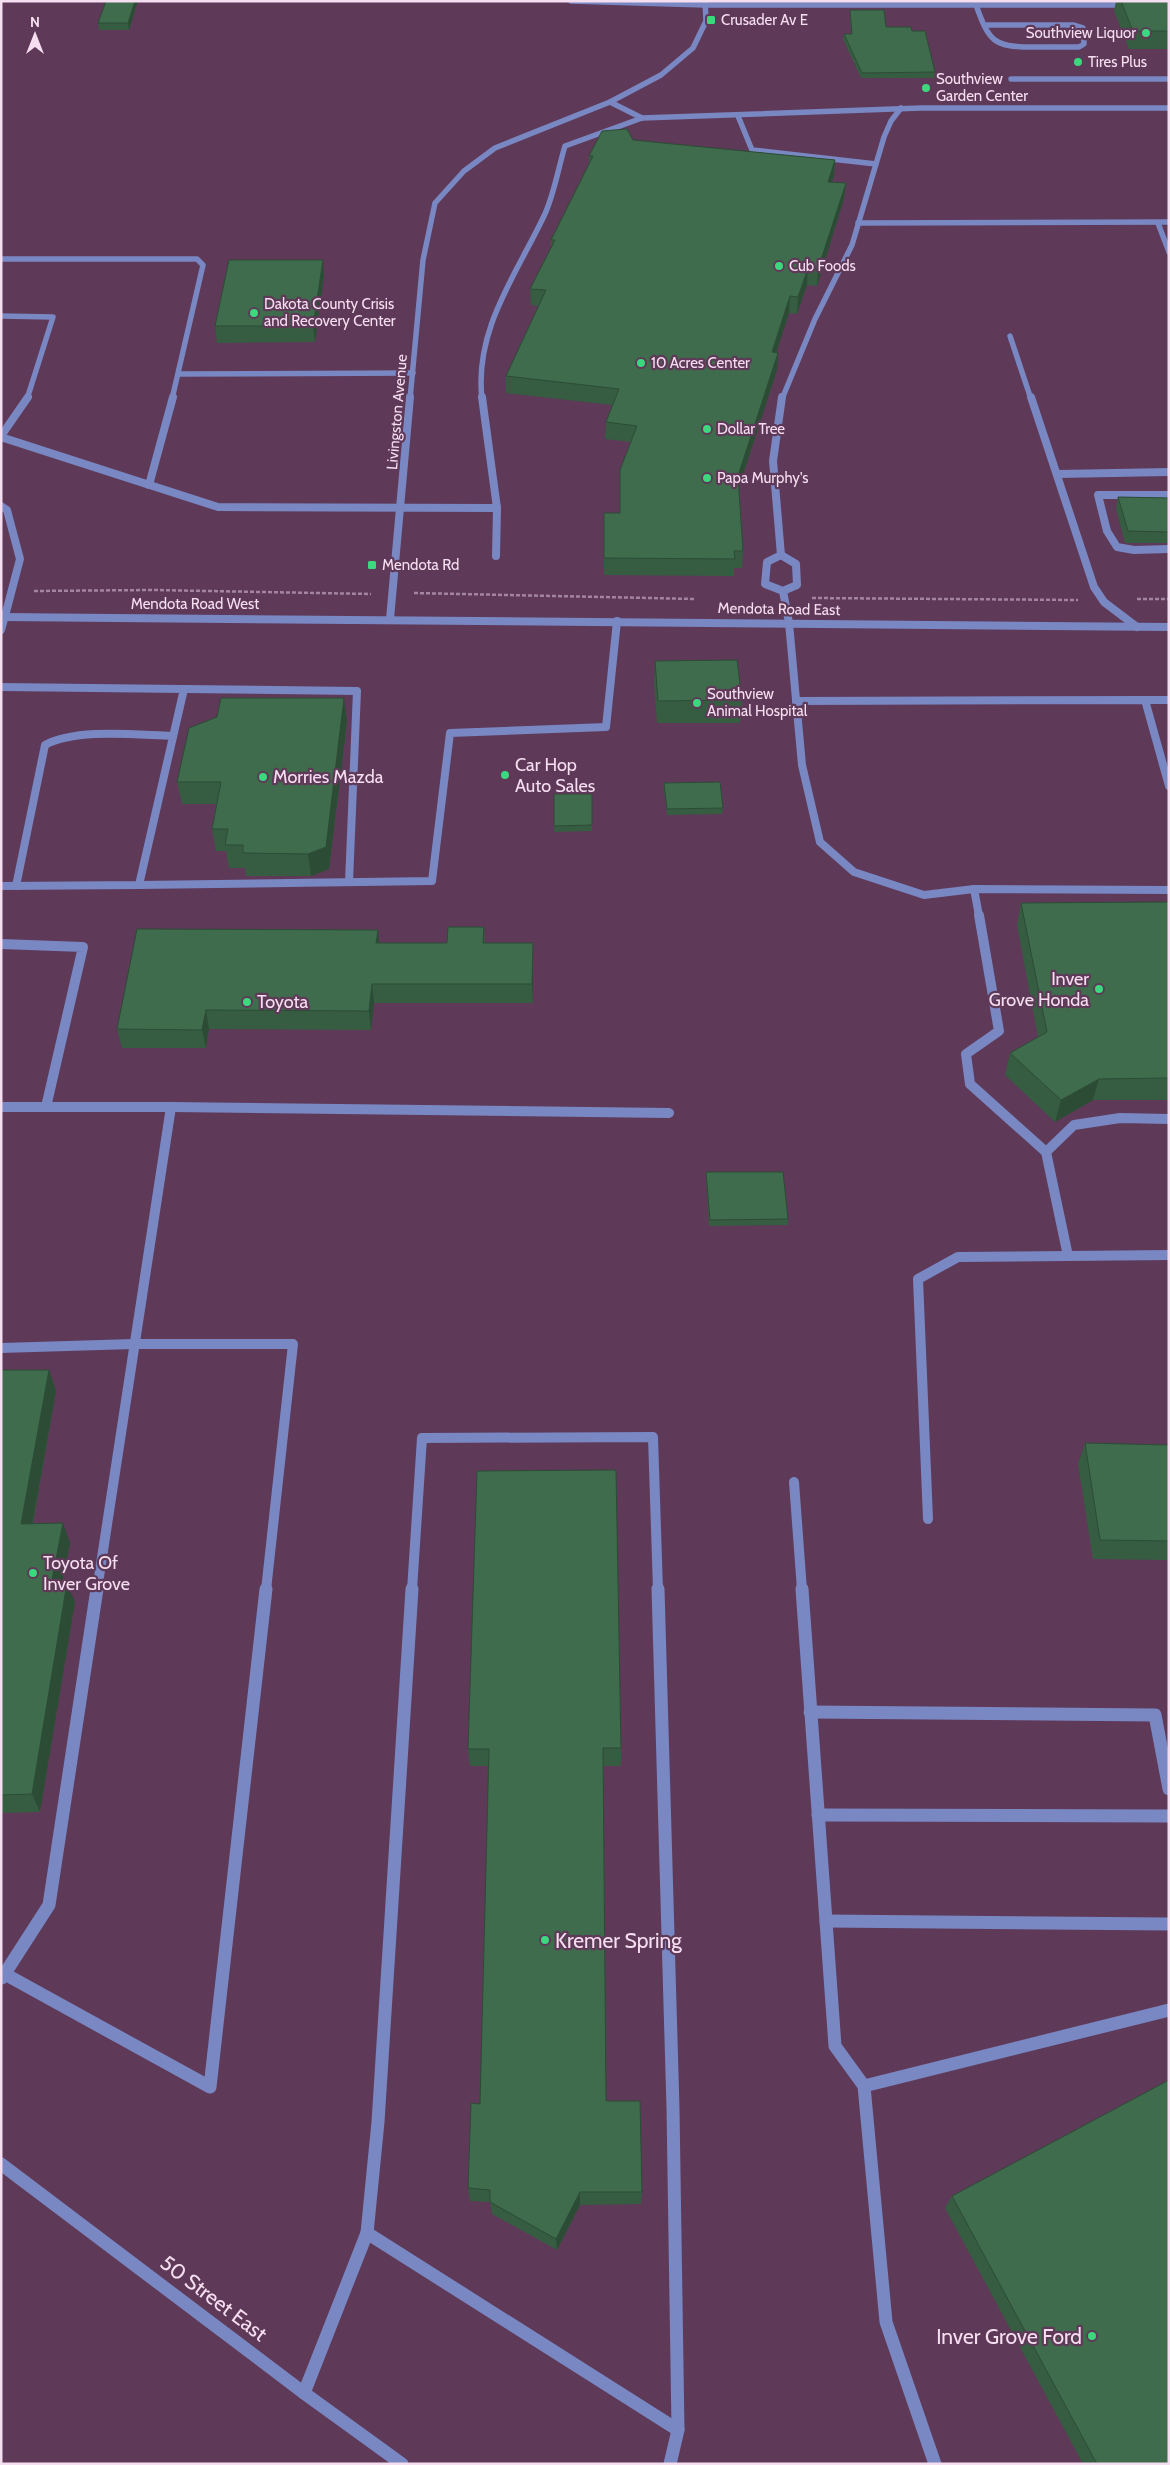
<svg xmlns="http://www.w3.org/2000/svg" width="1170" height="2465" viewBox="0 0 1170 2465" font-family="Cabin,sans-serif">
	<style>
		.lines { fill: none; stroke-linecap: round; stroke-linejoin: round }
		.path { stroke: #a4859f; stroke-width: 2.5; stroke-dasharray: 4 2; stroke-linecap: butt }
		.service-far3 { stroke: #7987c2; stroke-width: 5.5 }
		.service-far2 { stroke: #7987c2; stroke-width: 8 }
		.service-far1 { stroke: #7987c2; stroke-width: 10 }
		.service { stroke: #7987c2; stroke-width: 13 }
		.minor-far1 { stroke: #7987c2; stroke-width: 5.5 }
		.minor { stroke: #7987c2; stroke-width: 8 }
		.tertiary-far1 { stroke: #7987c2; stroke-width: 8 }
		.tertiary { stroke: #7987c2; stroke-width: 13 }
		.wall { fill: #365d42 }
		.shaded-wall { fill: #2c4c36 }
		.building { fill: #3f6c4d; stroke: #2c4c36 }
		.poi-dot { fill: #3cd77e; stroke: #5e3958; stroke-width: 2 }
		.labels { text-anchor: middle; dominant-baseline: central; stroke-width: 4.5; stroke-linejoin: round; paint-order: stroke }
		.far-poi-label { font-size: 15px; fill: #f6def1; stroke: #5e3958; text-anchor: start }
		.far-street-label { font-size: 15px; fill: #f6def1; stroke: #5e3958 }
		.poi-label { font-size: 18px; fill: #f6def1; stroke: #5e3958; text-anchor: start }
		.near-poi-label { font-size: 21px; fill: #f6def1; stroke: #5e3958; text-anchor: start }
		.near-street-label { font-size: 21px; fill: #f6def1; stroke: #5e3958 }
	</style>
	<rect width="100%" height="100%" fill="#5e3958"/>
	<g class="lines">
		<g class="path">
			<path d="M 34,591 L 154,590 L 371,594"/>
			<path d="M 414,593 L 695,599"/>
			<path d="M 812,598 L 1078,600"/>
			<path d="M 1137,599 L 1169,599"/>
		</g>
		<g class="service-far3">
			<path d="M 976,5 C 989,41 993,47 1032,47 C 1047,47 1063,47 1079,47 L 1084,44 L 1083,28 L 1073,25 L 984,25"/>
			<path d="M 1011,79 L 1169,79"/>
			<path d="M 610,102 L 642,118 L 921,108 L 1169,108"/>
			<path d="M 738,116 L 752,150 L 876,164"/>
			<path d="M 858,223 L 1169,222"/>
			<path d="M 1158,223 L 1169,252"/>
			<path d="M 1,259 L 197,259 L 203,265 L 172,399"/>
			<path d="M 1,316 L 53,317 L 27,399"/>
			<path d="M 1010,336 L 1031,399"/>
			<path d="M 179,374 L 413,373"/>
			<path d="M 482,399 C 474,330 516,275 544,216 C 554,195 558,169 565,146 L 642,118"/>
			<path d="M 782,399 L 815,319 L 852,245 L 884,137 L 891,121 L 901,108"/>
		</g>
		<g class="service-far2">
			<path d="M 1031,397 L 1094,587 L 1104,602 L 1137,627"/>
			<path d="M 1,436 L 28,397"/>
			<path d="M 1,437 L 218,507 L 497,508 L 482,397"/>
			<path d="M 1058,474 L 1169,472"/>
			<path d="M 149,485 L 173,397"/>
			<path d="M 1169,495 L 1098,495 L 1107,531 L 1117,547 L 1134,550 L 1169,549"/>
			<path d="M 1,506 L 7,510 L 20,559 L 5,616"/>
			<path d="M 781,555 L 773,461 L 782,397"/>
			<path d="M 781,555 L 796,564 L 797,585 L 783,591 L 765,584 L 767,562 Z"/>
			<path d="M 496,556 L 497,508"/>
			<path d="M 783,591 L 789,623 L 802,765 L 820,842 L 854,872 L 924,895 L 974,889"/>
			<path d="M 1,687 L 184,689 L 139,885 L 1,886"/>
			<path d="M 184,689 L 357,691 L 349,882"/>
			<path d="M 1145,700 L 1169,700"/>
			<path d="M 796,701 L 1145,700 L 1169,786"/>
			<path d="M 139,885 L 432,881 L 450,733 L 606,727 L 617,621"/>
			<path d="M 16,886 L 45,745 C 77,728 136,735 173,736"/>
			<path d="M 979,916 L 974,889 L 1169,890"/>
		</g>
		<g class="service-far1">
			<path d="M 979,915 L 999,1031 L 966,1054 L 970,1084 L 1046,1152 L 1068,1256"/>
			<path d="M 1,944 L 83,947 L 46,1107"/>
			<path d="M 1,1107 L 171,1107 L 97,1590"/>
			<path d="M 171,1107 L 669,1113"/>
			<path d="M 1046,1152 L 1074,1125 L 1120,1118 L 1169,1119"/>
			<path d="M 1,1348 L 134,1344 L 293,1344 L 266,1590"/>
			<path d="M 794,1482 L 802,1590"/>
			<path d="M 928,1519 L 918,1279 L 958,1257 L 1169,1255"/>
			<path d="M 412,1590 L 422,1438 L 653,1437 L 658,1590"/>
		</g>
		<g class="service">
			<path d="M 658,1589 L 673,2108 L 678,2430"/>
			<path d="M 802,1589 L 835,2046 L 864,2086 L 886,2322 L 935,2464"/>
			<path d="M 810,1712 L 1155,1715 L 1169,1789"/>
			<path d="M 818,1815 L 1169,1816"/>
			<path d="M 826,1921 L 1169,1924"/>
			<path d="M 1,1972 L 210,2087 L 266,1589"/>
			<path d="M 2,1978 L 49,1905 L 97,1589"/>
			<path d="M 864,2086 L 1169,2010"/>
			<path d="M 367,2233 L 378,2122 L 412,1589"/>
			<path d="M 304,2393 L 367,2233 L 678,2430 L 670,2464"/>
		</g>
		<g class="minor-far1">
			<path d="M 571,1 L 705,5 L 1128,5"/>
			<path d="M 410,399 L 423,260 L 435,203 L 464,171 L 495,148 L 610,102 L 661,75 L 693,48 L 706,21 L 705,1"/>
		</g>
		<g class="minor">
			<path d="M 390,619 L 410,397"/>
			<path d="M 1,630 L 5,616"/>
		</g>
		<path class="tertiary-far1" d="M 1,617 L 1169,627"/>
		<path class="tertiary" d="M 1,2164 L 304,2393 L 402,2464"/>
	</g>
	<g class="wall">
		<path d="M 138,1 L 129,30 L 99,30 L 98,23 Z"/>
		<path d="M 1116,1 L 1169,1 L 1169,49 L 1129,49 L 1114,11 Z"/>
		<path d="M 850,10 L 886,27 L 912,31 L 935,72 L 934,78 L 861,78 L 843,39 L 844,34 L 851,34 L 850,16 Z"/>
		<path d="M 633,140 L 835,160 L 834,176 L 832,182 L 846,183 L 844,199 L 817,286 L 807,285 L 797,314 L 789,313 L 776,353 L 778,353 L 777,370 L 739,487 L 743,551 L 742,568 L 734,568 L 734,576 L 604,575 L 604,513 L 620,513 L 631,442 L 605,439 L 606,422 L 612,405 L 506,393 L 506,376 L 539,306 L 531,305 L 530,289 L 551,247 L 551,240 L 589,164 L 589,156 Z"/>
		<path d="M 324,276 L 315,342 L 217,343 L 215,326 Z"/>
		<path d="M 1118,497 L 1169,498 L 1169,543 L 1125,543 L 1116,509 Z"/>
		<path d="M 655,661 L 742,700 L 740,723 L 657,723 L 654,683 Z"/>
		<path d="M 347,721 L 329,869 L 311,876 L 246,876 L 245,868 L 229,868 L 226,851 L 216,851 L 212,829 L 217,804 L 182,804 L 177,782 Z"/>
		<path d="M 664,783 L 723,808 L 722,814 L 667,815 L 664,789 Z"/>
		<path d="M 554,794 L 592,794 L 592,831 L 554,832 Z"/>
		<path d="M 1169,902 L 1169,1100 L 1093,1100 L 1055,1122 L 1005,1075 L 1010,1053 L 1038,1037 L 1017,925 L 1021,903 Z"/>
		<path d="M 484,927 L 485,943 L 533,962 L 533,1003 L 374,1003 L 371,1030 L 209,1029 L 206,1048 L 122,1048 L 117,1029 L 379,943 L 447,943 Z"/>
		<path d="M 706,1172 L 788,1219 L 788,1225 L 709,1226 L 706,1178 Z"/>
		<path d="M 1,1370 L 49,1370 L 56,1391 L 33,1524 L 70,1543 L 62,1584 L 75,1602 L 40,1812 L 1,1813 Z"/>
		<path d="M 1085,1443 L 1169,1445 L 1169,1560 L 1093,1559 L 1078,1464 Z"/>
		<path d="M 621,1748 L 621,1766 L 603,1766 L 606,2101 L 642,2192 L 641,2204 L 580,2205 L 557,2250 L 492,2214 L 490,2202 L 470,2201 L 468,2188 L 480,2104 L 489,1766 L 470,1766 L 468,1749 Z"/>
		<path d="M 952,2196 L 1169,2464 L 1083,2464 L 945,2208 Z"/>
	</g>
	<g class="shaded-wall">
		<path d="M 135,1 L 138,1 L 129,30 L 128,23 Z"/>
		<path d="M 835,160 L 834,176 L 827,197 L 828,182 Z"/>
		<path d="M 846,183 L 844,199 L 817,286 L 818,269 Z"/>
		<path d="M 323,260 L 324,276 L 315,342 L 313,326 Z"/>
		<path d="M 808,268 L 807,285 L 797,314 L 798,297 Z"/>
		<path d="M 790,296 L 789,313 L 771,369 L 772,352 Z"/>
		<path d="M 778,353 L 777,370 L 737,493 L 738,476 Z"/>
		<path d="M 344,698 L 347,721 L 329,869 L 311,876 L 308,854 Z"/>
		<path d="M 378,930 L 380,950 L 376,943 Z"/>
		<path d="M 533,943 L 533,1003 L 532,984 Z"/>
		<path d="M 372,984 L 374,1003 L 371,1030 L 369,1011 Z"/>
		<path d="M 206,1010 L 209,1029 L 206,1048 L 202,1030 Z"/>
		<path d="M 1099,1079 L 1093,1100 L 1055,1122 L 1061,1100 Z"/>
		<path d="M 49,1370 L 56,1391 L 29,1543 L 21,1524 Z"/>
		<path d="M 63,1523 L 70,1543 L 58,1604 L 51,1585 Z"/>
		<path d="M 67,1583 L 75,1602 L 40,1812 L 32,1794 Z"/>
		<path d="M 580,2192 L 580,2205 L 557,2250 L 556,2239 Z"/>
	</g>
	<g class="building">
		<path d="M 106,1 L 135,1 L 128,23 L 98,23 Z"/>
		<path d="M 1121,1 L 1169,1 L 1169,31 L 1133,31 Z"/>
		<path d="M 850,10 L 884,10 L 886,27 L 911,27 L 912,31 L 925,31 L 935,72 L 862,73 L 844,34 L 852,34 Z"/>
		<path d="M 627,129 L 633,140 L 835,160 L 828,182 L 846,183 L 818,269 L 808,268 L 798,297 L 790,296 L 772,352 L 778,353 L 738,476 L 743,551 L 734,551 L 735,559 L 604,558 L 604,513 L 620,513 L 620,470 L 637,426 L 606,422 L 619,389 L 506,376 L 546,290 L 530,289 L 555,240 L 551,240 L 593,156 L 589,156 L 602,131 Z"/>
		<path d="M 229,260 L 323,260 L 313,326 L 215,326 Z"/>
		<path d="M 1118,497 L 1169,498 L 1169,532 L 1128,531 Z"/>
		<path d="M 737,660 L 742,700 L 658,701 L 655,661 Z"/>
		<path d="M 221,698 L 344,698 L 326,847 L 308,854 L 243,853 L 243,845 L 225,845 L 228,829 L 212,829 L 221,782 L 177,782 L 189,728 L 217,717 Z"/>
		<path d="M 720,782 L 723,808 L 667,809 L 664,783 Z"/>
		<path d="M 554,794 L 592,794 L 592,825 L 554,826 Z"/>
		<path d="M 1169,902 L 1169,1078 L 1099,1079 L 1061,1100 L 1010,1053 L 1047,1032 L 1021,903 Z"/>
		<path d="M 448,927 L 484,927 L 483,943 L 533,943 L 532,984 L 372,984 L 369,1011 L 206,1010 L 202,1030 L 117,1029 L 137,929 L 378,930 L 376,943 L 447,943 Z"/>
		<path d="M 706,1172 L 783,1172 L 788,1219 L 710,1220 Z"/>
		<path d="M 1,1370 L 49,1370 L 21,1524 L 63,1523 L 51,1585 L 67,1583 L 32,1794 L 1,1795 Z"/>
		<path d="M 1085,1443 L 1169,1445 L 1169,1541 L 1100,1540 Z"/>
		<path d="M 616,1470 L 621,1748 L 603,1748 L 606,2101 L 640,2101 L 642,2192 L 580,2192 L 556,2239 L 490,2202 L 490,2190 L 468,2188 L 471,2103 L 480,2104 L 489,1749 L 468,1749 L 477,1471 Z"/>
		<path d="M 1169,2080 L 1169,2464 L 1097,2464 L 952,2196 Z"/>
	</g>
	<g class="poi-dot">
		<rect x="706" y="15" width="10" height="10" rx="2.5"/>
		<circle cx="1146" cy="33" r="5"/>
		<circle cx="1078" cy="62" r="5"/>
		<circle cx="926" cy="88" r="5"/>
		<circle cx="779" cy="266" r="5"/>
		<circle cx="254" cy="313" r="5"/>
		<circle cx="641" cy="363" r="5"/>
		<circle cx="707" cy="429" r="5"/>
		<circle cx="707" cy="478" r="5"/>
		<rect x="367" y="560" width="10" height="10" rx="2.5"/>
		<circle cx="697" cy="703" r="5"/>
		<circle cx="505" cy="775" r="5"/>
		<circle cx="263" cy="777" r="5"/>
		<circle cx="1099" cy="989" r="5"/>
		<circle cx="247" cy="1002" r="5"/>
		<circle cx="33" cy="1573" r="5"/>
		<circle cx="545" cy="1940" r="5"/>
		<circle cx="1092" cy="2336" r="5"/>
	</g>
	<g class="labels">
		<g class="far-poi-label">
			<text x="721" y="20">Crusader Av E</text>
			<text x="1136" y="33" text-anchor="end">Southview Liquor</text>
			<text x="1088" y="62">Tires Plus</text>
			<text x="936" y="79">Southview<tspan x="936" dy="17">Garden Center</tspan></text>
			<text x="789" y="266">Cub Foods</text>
			<text x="264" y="304">Dakota County Crisis<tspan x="264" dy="17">and Recovery Center</tspan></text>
			<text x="651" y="363">10 Acres Center</text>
			<text x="717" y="429">Dollar Tree</text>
			<text x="717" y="478">Papa Murphy's</text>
			<text x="382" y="565">Mendota Rd</text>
			<text x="707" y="694">Southview<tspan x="707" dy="17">Animal Hospital</tspan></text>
		</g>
		<g class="far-street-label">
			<text transform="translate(397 412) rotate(-85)">Livingston Avenue</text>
			<text x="195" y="604">Mendota Road West</text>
			<text transform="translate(779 609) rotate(1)">Mendota Road East</text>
		</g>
		<g class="poi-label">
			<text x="515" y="765">Car Hop<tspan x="515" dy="21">Auto Sales</tspan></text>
			<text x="273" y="777">Morries Mazda</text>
			<text x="1089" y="979" text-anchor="end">Inver<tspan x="1089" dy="21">Grove Honda</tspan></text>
			<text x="257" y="1002">Toyota</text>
			<text x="43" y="1563">Toyota Of<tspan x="43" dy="21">Inver Grove</tspan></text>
		</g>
		<g class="near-poi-label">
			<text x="555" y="1940">Kremer Spring</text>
			<text x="1082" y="2336" text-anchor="end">Inver Grove Ford</text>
		</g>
		<g class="near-street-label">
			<text transform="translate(214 2298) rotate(37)">50 Street East</text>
		</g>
	</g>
	<rect width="1170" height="2465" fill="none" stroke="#f6def1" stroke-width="5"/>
	<g transform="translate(35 35)" stroke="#5e3958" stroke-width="4" paint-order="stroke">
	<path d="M0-4L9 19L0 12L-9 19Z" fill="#f6def1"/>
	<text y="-8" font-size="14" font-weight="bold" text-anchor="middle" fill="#f6def1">N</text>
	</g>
</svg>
